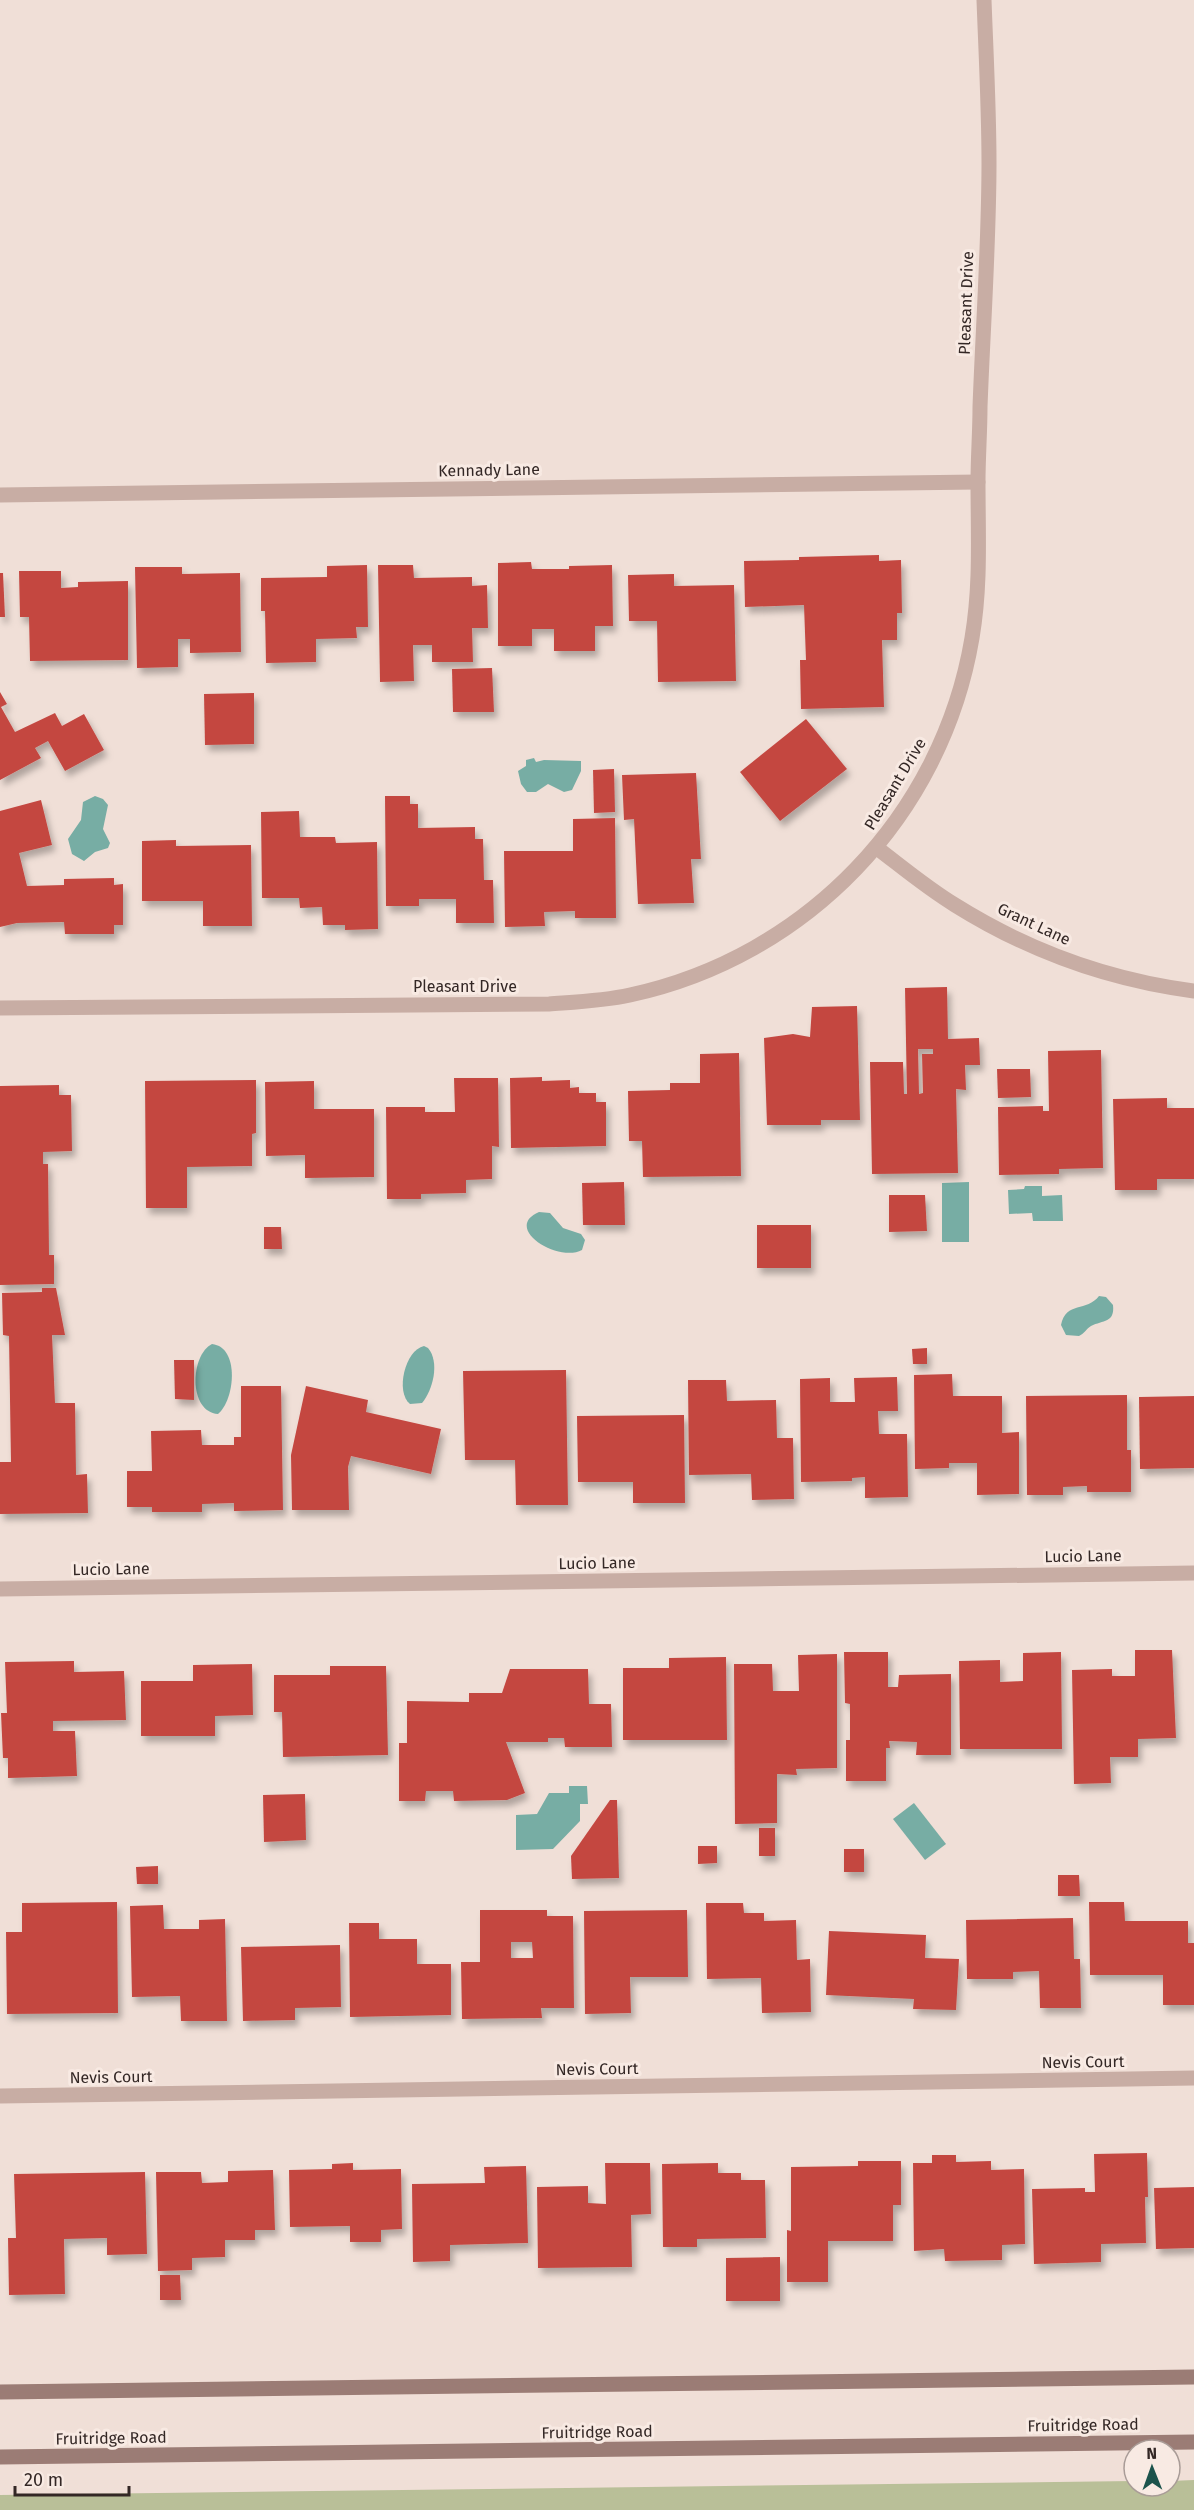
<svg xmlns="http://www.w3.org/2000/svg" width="1194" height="2510" viewBox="0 0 1194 2510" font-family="'Fira Sans',sans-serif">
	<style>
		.green { fill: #b9bf98 }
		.water { fill: #77ada4 }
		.building { fill: #c44741; fill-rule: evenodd; filter: url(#shadow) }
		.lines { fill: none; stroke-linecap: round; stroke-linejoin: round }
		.minor { stroke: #c8ada4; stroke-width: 15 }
		.secondary { stroke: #9b7c75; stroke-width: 15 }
		.labels { text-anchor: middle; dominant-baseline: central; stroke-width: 6; stroke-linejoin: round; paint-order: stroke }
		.street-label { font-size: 16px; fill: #332725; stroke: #f8eae3 }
	</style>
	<defs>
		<filter id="shadow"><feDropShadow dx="3.5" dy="6" stdDeviation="3" flood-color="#0004"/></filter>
	</defs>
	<rect width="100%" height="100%" fill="#f0dfd7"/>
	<path class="green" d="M 1194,2480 L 1194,2510 L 0,2510 L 0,2495 L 1134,2481 L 1134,2486 L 1170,2486 L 1170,2481 Z"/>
	<g class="water">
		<path d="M 534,758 L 536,762 L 544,760 L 581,761 L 581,771 L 572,790 L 564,792 L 548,784 L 536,792 L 527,792 L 521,784 L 518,771 L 526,766 L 526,760 Z"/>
		<path d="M 95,796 L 103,799 L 108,805 L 103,829 L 110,843 L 108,848 L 95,852 L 84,861 L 72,854 L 68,839 L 81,820 L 83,802 Z"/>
		<path d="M 969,1182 L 969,1242 L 942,1242 L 942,1183 Z"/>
		<path d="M 1025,1186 L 1042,1186 L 1042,1196 L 1062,1195 L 1063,1221 L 1033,1221 L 1032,1213 L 1009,1214 L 1008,1190 L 1024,1189 Z"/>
		<path d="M 539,1212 L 550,1213 L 563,1228 L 581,1234 L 585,1240 L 582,1250 C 558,1263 502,1228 539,1212 Z"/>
		<path d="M 1099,1296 L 1106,1297 L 1113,1305 C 1115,1323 1103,1320 1091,1326 C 1086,1329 1084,1334 1079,1336 L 1066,1335 L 1061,1325 C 1066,1301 1087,1312 1099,1296 Z"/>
		<path d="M 212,1344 C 240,1347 235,1400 218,1414 C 188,1412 190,1355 212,1344 Z"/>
		<path d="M 424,1346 L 428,1348 C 440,1362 433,1390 422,1403 L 410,1404 C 395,1392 405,1350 424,1346 Z"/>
		<path d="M 569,1786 L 587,1786 L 588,1804 L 580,1804 L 580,1821 L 553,1849 L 516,1850 L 516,1815 L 537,1814 L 549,1793 L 569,1793 Z"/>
		<path d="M 914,1803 L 946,1844 L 925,1860 L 893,1819 Z"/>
	</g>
	<g class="building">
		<path d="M 879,555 L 879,561 L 901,560 L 902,613 L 897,613 L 897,640 L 882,640 L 884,707 L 801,709 L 800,660 L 806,660 L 804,605 L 745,607 L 744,561 L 799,560 L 799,557 Z"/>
		<path d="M 531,562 L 532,569 L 569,569 L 569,566 L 612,565 L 613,626 L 595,626 L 595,651 L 554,651 L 554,629 L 532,629 L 532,646 L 498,646 L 498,563 Z"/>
		<path d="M 367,565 L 368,627 L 356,627 L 357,638 L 316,639 L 316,662 L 266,663 L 265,611 L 261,611 L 261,578 L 327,577 L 327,566 Z"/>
		<path d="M 378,565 L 413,565 L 414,578 L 472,577 L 472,586 L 487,585 L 488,628 L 472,628 L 473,662 L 432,662 L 432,645 L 413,645 L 414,681 L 380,682 Z"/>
		<path d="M 135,567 L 182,567 L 182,574 L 240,573 L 241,652 L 190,653 L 190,639 L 178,639 L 178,667 L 137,668 Z"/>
		<path d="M 19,571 L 61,571 L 61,588 L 78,587 L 78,582 L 128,581 L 128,660 L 30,661 L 29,617 L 20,617 Z"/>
		<path d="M 0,573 L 3,573 L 5,617 L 0,617 Z"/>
		<path d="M 674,574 L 674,586 L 734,585 L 736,681 L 658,682 L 657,621 L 629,621 L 628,575 Z"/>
		<path d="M 492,668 L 494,712 L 453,712 L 452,669 Z"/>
		<path d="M 0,692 L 7,704 L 1,707 L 15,732 L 55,713 L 62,726 L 84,714 L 104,750 L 65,771 L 48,741 L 35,748 L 41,758 L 0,780 Z"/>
		<path d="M 254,693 L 254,744 L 205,745 L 204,694 Z"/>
		<path d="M 806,719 L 847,769 L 780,821 L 740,772 Z"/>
		<path d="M 614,769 L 615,812 L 594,813 L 593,770 Z"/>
		<path d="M 696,773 L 701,859 L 691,859 L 694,903 L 638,904 L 634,819 L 624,820 L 622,775 Z"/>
		<path d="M 385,796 L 410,796 L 410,804 L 418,804 L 418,828 L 475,827 L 475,839 L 483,839 L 484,880 L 493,880 L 494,923 L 456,923 L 456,899 L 419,899 L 419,906 L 386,906 Z"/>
		<path d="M 41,800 L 52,845 L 19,853 L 27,886 L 64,885 L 64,879 L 114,878 L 114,885 L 123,884 L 123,925 L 114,925 L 114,934 L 65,934 L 64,922 L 17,923 L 0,927 L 0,811 Z"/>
		<path d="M 299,811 L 300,837 L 335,837 L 336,843 L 377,842 L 378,929 L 345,930 L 345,925 L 323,925 L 322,907 L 300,908 L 299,898 L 262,898 L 261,812 Z"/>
		<path d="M 615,818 L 616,918 L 575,918 L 575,911 L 544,912 L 545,926 L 505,927 L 504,851 L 573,851 L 573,819 Z"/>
		<path d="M 176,840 L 176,846 L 251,845 L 252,926 L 203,926 L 203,901 L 142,901 L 142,841 Z"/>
		<path d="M 947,987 L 948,1039 L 979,1038 L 980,1065 L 965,1065 L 966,1090 L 956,1089 L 958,1173 L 872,1174 L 870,1062 L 903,1062 L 904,1094 L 907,1094 L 905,988 ZM 918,1049 L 933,1049 L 933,1054 L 922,1054 L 923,1093 L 919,1094 Z"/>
		<path d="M 857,1006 L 860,1120 L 821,1120 L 821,1125 L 767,1125 L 764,1038 L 793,1034 L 810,1037 L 812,1007 Z"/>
		<path d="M 1101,1050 L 1103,1168 L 1059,1169 L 1059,1174 L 999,1175 L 998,1107 L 1043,1106 L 1043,1111 L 1049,1111 L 1048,1051 Z"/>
		<path d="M 739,1053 L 741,1176 L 643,1177 L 642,1141 L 629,1141 L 628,1091 L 670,1090 L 670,1083 L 700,1083 L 700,1054 Z"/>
		<path d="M 997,1069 L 1030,1069 L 1031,1097 L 998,1098 Z"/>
		<path d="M 542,1077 L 542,1081 L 570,1080 L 570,1088 L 579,1087 L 579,1093 L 596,1093 L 596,1102 L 606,1102 L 606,1146 L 511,1148 L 510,1078 Z"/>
		<path d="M 454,1078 L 498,1078 L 499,1147 L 492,1146 L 492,1179 L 466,1180 L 466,1193 L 421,1194 L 421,1199 L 387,1199 L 386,1107 L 425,1107 L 425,1112 L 455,1112 Z"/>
		<path d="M 256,1080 L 256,1133 L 252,1134 L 252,1166 L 187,1167 L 187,1208 L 146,1208 L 145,1081 Z"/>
		<path d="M 314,1081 L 314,1109 L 374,1109 L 374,1177 L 305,1178 L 305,1155 L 266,1156 L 265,1082 Z"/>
		<path d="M 59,1085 L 59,1095 L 71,1095 L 72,1151 L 43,1152 L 43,1164 L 48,1164 L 49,1255 L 54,1255 L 54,1284 L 0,1285 L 0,1086 Z"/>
		<path d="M 1167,1098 L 1167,1108 L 1194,1108 L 1194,1179 L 1157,1179 L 1157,1190 L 1115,1190 L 1113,1099 Z"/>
		<path d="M 624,1182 L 625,1225 L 583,1225 L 582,1183 Z"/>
		<path d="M 889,1195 L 925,1195 L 927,1231 L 889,1232 Z"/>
		<rect x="757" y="1225" width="54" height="43"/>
		<path d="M 264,1227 L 281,1227 L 282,1249 L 264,1249 Z"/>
		<path d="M 42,1288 L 56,1288 L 65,1335 L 52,1335 L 55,1403 L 75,1403 L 76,1475 L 87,1474 L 88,1513 L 0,1514 L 0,1462 L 11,1462 L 9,1336 L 3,1335 L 2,1293 L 42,1292 Z"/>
		<path d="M 927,1348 L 927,1364 L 913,1364 L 912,1349 Z"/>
		<path d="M 174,1360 L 194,1360 L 194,1400 L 175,1399 Z"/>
		<path d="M 566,1370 L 568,1505 L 516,1505 L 515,1460 L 465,1460 L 463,1371 Z"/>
		<path d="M 952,1374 L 953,1396 L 1002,1396 L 1002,1433 L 1019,1432 L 1019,1494 L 977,1495 L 977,1463 L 949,1463 L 949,1468 L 915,1469 L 914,1375 Z"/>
		<path d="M 897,1377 L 898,1411 L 878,1411 L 879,1434 L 907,1434 L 908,1497 L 865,1498 L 865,1477 L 852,1478 L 852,1481 L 801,1482 L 800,1379 L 830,1378 L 830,1402 L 855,1402 L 854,1378 Z"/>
		<path d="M 688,1380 L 726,1380 L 727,1401 L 776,1400 L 777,1438 L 793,1438 L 794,1499 L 752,1500 L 751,1474 L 689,1475 Z"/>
		<path d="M 241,1386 L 281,1386 L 283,1510 L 234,1511 L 234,1503 L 202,1504 L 202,1512 L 152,1512 L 152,1507 L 127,1507 L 127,1471 L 152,1471 L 151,1431 L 201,1430 L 202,1445 L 234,1445 L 234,1437 L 241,1437 Z"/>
		<path d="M 306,1386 L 368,1400 L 366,1412 L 441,1429 L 431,1474 L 351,1456 L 348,1467 L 349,1510 L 292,1510 L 291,1455 Z"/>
		<path d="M 1127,1395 L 1127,1450 L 1131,1450 L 1131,1492 L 1087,1492 L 1087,1486 L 1063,1487 L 1063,1495 L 1027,1495 L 1026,1396 Z"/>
		<path d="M 1194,1396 L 1194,1468 L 1140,1469 L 1139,1397 Z"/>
		<path d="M 684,1415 L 685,1503 L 633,1503 L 633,1482 L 578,1482 L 577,1416 Z"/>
		<path d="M 1135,1650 L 1172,1650 L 1176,1738 L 1138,1739 L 1138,1757 L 1110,1757 L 1111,1783 L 1074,1784 L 1072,1670 L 1112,1669 L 1112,1676 L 1135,1676 Z"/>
		<path d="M 844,1652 L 888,1652 L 888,1687 L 898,1687 L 899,1675 L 951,1674 L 951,1755 L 916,1755 L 917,1742 L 889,1741 L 890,1748 L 886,1748 L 886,1781 L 846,1781 L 846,1740 L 850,1740 L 850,1704 L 845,1703 Z"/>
		<path d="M 1061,1652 L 1062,1749 L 960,1749 L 959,1661 L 1000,1660 L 1000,1682 L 1023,1681 L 1023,1653 Z"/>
		<path d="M 837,1654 L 837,1768 L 796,1769 L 797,1775 L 777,1774 L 777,1823 L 735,1824 L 734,1664 L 772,1664 L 773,1691 L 799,1691 L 798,1655 Z"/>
		<path d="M 726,1657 L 727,1740 L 623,1740 L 623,1668 L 669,1668 L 669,1658 Z"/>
		<path d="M 74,1661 L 74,1672 L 124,1671 L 126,1720 L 53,1721 L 53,1731 L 75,1731 L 77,1776 L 8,1778 L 8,1758 L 3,1758 L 1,1713 L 7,1713 L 5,1662 Z"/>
		<path d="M 252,1664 L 253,1715 L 215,1716 L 215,1736 L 141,1736 L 141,1681 L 193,1681 L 193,1665 Z"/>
		<path d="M 330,1666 L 386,1666 L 388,1755 L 283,1757 L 282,1712 L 274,1712 L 274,1675 L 330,1675 Z"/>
		<path d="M 510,1669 L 588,1669 L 589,1704 L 611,1704 L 612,1747 L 565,1747 L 564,1738 L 548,1738 L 548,1742 L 506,1742 L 525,1793 L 507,1800 L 454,1801 L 453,1791 L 426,1791 L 425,1801 L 399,1801 L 399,1743 L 407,1743 L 407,1701 L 469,1702 L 469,1693 L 502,1693 Z"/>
		<path d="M 305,1794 L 306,1840 L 264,1842 L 263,1795 Z"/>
		<path d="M 610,1800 L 617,1800 L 619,1878 L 572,1879 L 571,1856 Z"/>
		<rect x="759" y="1828" width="16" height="28"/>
		<path d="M 698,1846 L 717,1846 L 717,1863 L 698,1864 Z"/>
		<rect x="844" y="1849" width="20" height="23"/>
		<path d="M 158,1866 L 158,1884 L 137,1884 L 136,1867 Z"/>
		<path d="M 1058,1875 L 1079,1875 L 1080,1896 L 1058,1896 Z"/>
		<path d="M 117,1902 L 118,2013 L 7,2014 L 6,1932 L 22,1932 L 22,1903 Z"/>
		<path d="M 1089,1902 L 1124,1902 L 1125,1921 L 1188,1921 L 1188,1943 L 1194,1943 L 1194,2005 L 1163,2005 L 1163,1975 L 1090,1975 Z"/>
		<path d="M 706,1903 L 743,1903 L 744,1913 L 764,1913 L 764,1921 L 796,1920 L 797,1960 L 810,1959 L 811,2012 L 762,2013 L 761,1978 L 707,1979 Z"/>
		<path d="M 163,1905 L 164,1929 L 199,1929 L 199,1920 L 225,1919 L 227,2021 L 181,2021 L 180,1996 L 132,1997 L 130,1906 Z"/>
		<path d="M 480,1910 L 547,1910 L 547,1916 L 573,1916 L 574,2008 L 541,2008 L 542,2018 L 462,2019 L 461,1962 L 480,1962 ZM 511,1942 L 532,1942 L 533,1958 L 511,1958 Z"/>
		<path d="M 687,1910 L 688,1977 L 630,1977 L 631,2013 L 585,2014 L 584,1911 Z"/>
		<path d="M 1073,1918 L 1074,1959 L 1080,1959 L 1081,2008 L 1040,2008 L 1039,1971 L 1013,1972 L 1013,1979 L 967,1979 L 966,1920 Z"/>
		<path d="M 349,1923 L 379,1923 L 379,1939 L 417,1939 L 417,1964 L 451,1964 L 451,2015 L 350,2017 Z"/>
		<path d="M 829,1931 L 926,1935 L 925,1958 L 959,1959 L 956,2010 L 913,2009 L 914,1999 L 826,1995 Z"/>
		<path d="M 340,1945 L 341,2007 L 295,2008 L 295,2020 L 243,2021 L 241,1947 Z"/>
		<path d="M 1147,2153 L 1148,2197 L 1145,2197 L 1146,2243 L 1101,2244 L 1101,2262 L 1034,2264 L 1032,2189 L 1085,2188 L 1085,2192 L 1095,2192 L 1094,2154 Z"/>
		<path d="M 932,2155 L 956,2155 L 956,2162 L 991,2161 L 991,2170 L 1024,2169 L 1025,2244 L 1002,2245 L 1002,2260 L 945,2261 L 944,2249 L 914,2251 L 913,2163 L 932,2163 Z"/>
		<path d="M 858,2161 L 901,2161 L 901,2205 L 893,2205 L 893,2241 L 828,2241 L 828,2282 L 787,2282 L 787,2230 L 791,2231 L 791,2167 L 858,2166 Z"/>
		<path d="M 353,2163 L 353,2170 L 401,2169 L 402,2229 L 381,2230 L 381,2242 L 350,2242 L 350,2226 L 290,2227 L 289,2170 L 332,2169 L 332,2164 Z"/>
		<path d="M 605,2163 L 650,2163 L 651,2214 L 631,2215 L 632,2267 L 538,2268 L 537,2187 L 588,2186 L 588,2203 L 606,2204 Z"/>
		<path d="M 718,2163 L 718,2173 L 741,2173 L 741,2180 L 765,2180 L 766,2238 L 697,2239 L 697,2247 L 663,2247 L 662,2164 Z"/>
		<path d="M 526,2166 L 528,2243 L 450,2245 L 450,2261 L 413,2262 L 412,2184 L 485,2183 L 484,2167 Z"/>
		<path d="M 273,2170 L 275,2230 L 255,2230 L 255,2240 L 225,2240 L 225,2257 L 192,2258 L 192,2270 L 158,2271 L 156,2172 L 201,2172 L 202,2183 L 228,2182 L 228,2171 Z"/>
		<path d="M 145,2172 L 147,2254 L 107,2255 L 107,2238 L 64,2239 L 65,2294 L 9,2295 L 8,2238 L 16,2238 L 14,2174 Z"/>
		<path d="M 1194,2187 L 1194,2248 L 1156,2249 L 1154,2188 Z"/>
		<path d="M 780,2257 L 780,2301 L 726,2301 L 726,2258 Z"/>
		<path d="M 160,2275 L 180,2275 L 181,2300 L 160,2300 Z"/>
	</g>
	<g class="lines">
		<g class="minor">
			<path d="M 0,495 L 978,482"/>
			<path d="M 877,848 C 902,867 927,888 955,905 C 1027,950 1109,980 1194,991"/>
			<path d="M 0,1008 L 549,1004 C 576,1002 603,1001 630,995 C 806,957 942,816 972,638 C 981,585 978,535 978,482 C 978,457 980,432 980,407 C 983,326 989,244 989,163 C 989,109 986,54 984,0"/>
			<path d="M 0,1589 L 1194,1573"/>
			<path d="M 0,2096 L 1194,2078"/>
		</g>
		<g class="secondary">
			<path d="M 0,2392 L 1194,2377"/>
			<path d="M 0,2457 L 1194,2442"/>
		</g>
	</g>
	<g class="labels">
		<g class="street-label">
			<text transform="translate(966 303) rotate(-88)">Pleasant Drive</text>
			<text transform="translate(489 470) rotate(-1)">Kennady Lane</text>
			<text transform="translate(895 784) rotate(-59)">Pleasant Drive</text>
			<text transform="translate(1034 924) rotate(25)">Grant Lane</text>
			<text x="465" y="986">Pleasant Drive</text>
			<text transform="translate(1083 1556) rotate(-1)">Lucio Lane</text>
			<text transform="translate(597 1563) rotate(-1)">Lucio Lane</text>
			<text transform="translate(111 1569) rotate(-1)">Lucio Lane</text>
			<text transform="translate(1083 2062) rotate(-1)">Nevis Court</text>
			<text transform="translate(597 2069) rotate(-1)">Nevis Court</text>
			<text transform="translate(111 2077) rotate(-1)">Nevis Court</text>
			<text transform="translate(1083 2425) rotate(-1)">Fruitridge Road</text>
			<text transform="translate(597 2432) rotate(-1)">Fruitridge Road</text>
			<text transform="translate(111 2438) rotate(-1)">Fruitridge Road</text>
		</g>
	</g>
	<g transform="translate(1152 2468) rotate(359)"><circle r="28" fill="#f8eae3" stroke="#a99c97" stroke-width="1.5"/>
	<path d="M0-4.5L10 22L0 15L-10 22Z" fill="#1c534c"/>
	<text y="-9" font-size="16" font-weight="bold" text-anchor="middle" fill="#332725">N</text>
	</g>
	<path d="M15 2486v9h114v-9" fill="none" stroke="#332725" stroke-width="3"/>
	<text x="24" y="2486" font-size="18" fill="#332725" stroke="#f8eae3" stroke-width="4.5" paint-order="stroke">20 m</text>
</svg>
